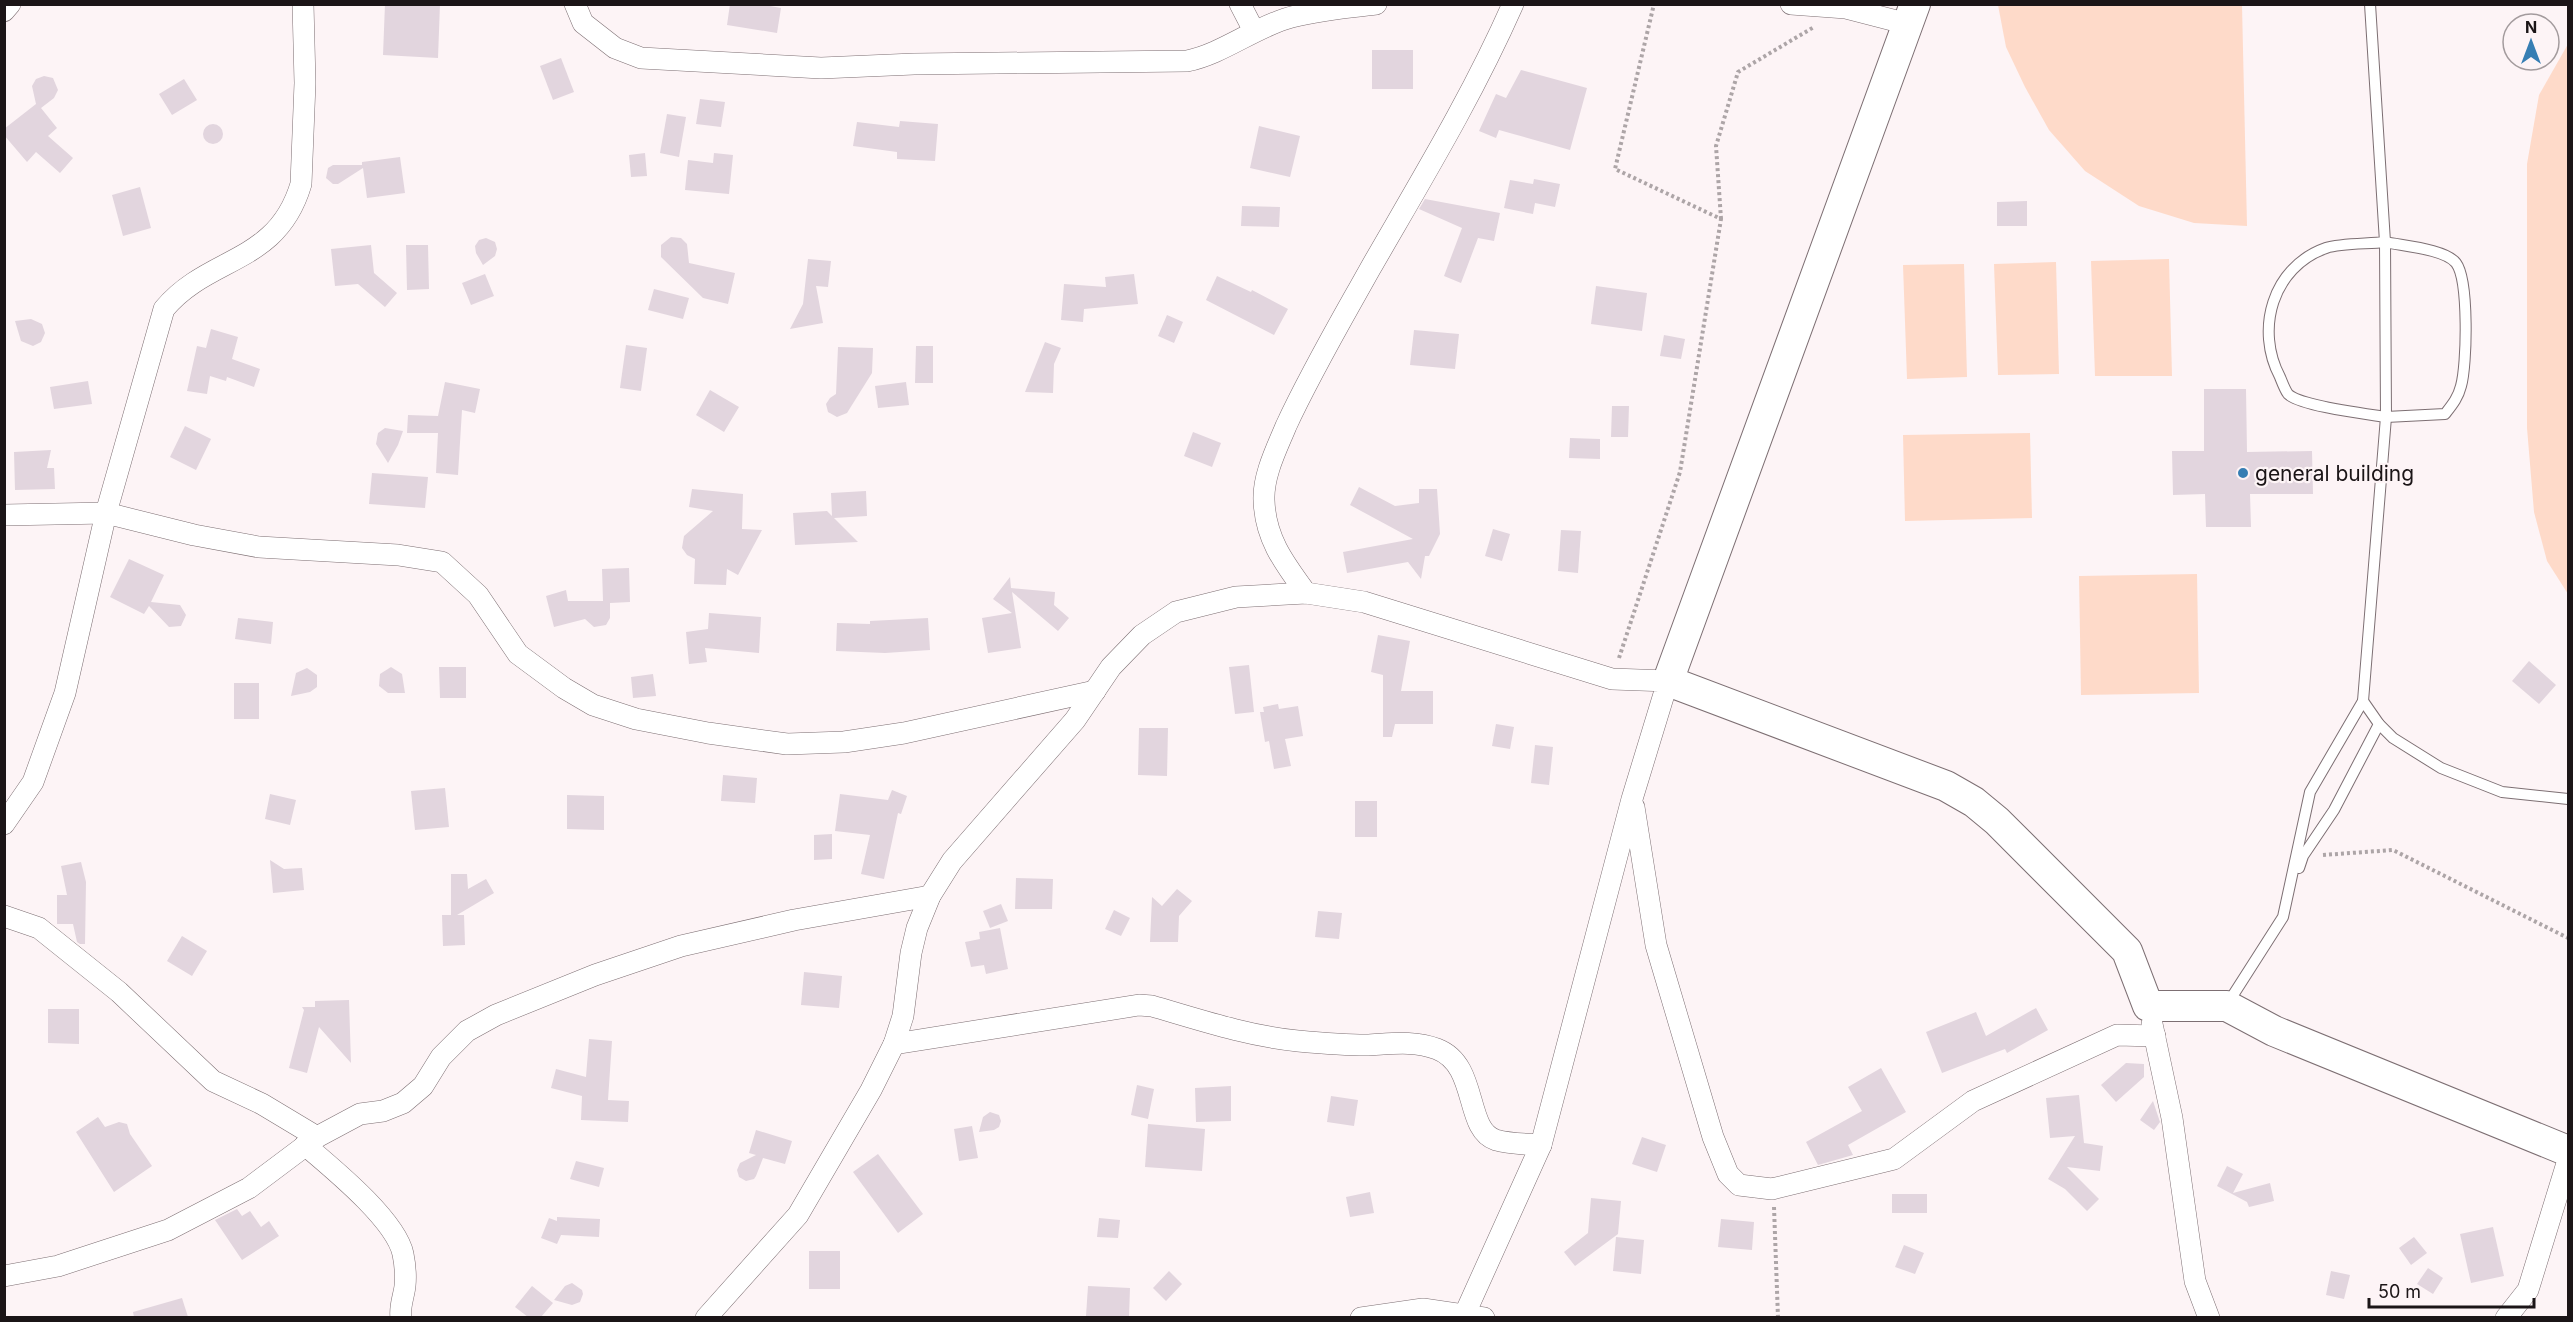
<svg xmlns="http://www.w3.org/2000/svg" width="2573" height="1322" viewBox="0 0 2573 1322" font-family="Inter,sans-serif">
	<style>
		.green { fill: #fedac9 }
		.building { fill: #e2d5de }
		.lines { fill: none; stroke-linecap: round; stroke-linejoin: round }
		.lane-casing { stroke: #7d6f73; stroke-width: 12 }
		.street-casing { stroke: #7d6f73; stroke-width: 22 }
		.secondary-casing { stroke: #7d6f73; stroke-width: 32 }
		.path { stroke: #ada5a7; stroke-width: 4; stroke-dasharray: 3 3; stroke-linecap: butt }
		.lane { stroke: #fff; stroke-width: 10 }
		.street { stroke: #fff; stroke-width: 21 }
		.secondary { stroke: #fff; stroke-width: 30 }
		.poi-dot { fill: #367eb3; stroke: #fdf4f6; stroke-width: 2 }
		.labels { text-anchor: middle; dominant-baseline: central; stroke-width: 4.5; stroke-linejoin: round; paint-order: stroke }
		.poi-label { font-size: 21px; fill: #1b1517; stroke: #fdf4f6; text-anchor: start }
	</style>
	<rect width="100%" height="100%" fill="#fdf4f6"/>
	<g class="green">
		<path d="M 1998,5 L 2242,5 L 2247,226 L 2194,223 L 2139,206 L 2085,171 L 2049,130 L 2025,87 L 2006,47 Z"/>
		<path d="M 2568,44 L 2568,594 L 2547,561 L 2534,512 L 2527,428 L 2527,164 L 2539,95 Z"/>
		<path d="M 2169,259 L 2172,376 L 2095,376 L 2091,261 Z"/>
		<path d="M 2056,262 L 2059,374 L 1998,375 L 1994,264 Z"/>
		<path d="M 1964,264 L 1967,377 L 1907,379 L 1903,265 Z"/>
		<path d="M 2030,433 L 2032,518 L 1905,521 L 1903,435 Z"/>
		<path d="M 2197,574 L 2199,693 L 2081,695 L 2079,576 Z"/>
	</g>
	<g class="building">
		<path d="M 385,4 L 440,4 L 438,58 L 383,55 Z"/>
		<path d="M 730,4 L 759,4 L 781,8 L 777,33 L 727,25 Z"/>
		<rect x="1372" y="50" width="41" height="39"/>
		<path d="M 561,58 L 574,92 L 553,100 L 540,66 Z"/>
		<path d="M 1521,70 L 1587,88 L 1570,150 L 1499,130 L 1496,138 L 1479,131 L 1496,94 L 1506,98 Z"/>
		<path d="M 44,76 L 53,78 L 58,90 L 54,98 L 41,108 L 57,128 L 48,136 L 73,158 L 60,173 L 36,152 L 27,162 L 4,135 L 4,129 L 36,104 L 32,86 L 36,79 Z"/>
		<path d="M 184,79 L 197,100 L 172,115 L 159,94 Z"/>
		<path d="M 700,99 L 725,102 L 721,127 L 696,124 Z"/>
		<path d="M 667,114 L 686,117 L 679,157 L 660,153 Z"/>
		<path d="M 900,121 L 938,124 L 935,161 L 897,159 L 897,152 L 853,146 L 857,122 L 899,127 Z"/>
		<circle cx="213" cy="134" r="10"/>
		<path d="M 1259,126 L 1300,136 L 1290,177 L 1250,168 Z"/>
		<path d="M 645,153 L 647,176 L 631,177 L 629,155 Z"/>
		<path d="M 714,153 L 733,155 L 729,194 L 685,190 L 688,160 L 713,163 Z"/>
		<path d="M 400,157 L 405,193 L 367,198 L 363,168 L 338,184 L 333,184 L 326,178 L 328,168 L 333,165 L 362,165 L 362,162 Z"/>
		<path d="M 1534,179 L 1560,184 L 1555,207 L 1535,203 L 1533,214 L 1504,208 L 1510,180 L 1533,184 Z"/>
		<path d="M 140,187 L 151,228 L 123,236 L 112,195 Z"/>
		<path d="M 1425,199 L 1500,213 L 1494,241 L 1478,238 L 1461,283 L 1444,276 L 1462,228 L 1419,209 Z"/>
		<path d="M 2027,201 L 2027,226 L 1997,226 L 1997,202 Z"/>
		<path d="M 1242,206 L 1280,207 L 1279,227 L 1241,226 Z"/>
		<path d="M 671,237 L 681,238 L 687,244 L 689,263 L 735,273 L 728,304 L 703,298 L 661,257 L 661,245 Z"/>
		<path d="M 486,238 L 495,242 L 497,249 L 495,256 L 483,265 L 476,253 L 475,246 L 479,240 Z"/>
		<path d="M 371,245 L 374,273 L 397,293 L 385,307 L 358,284 L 335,286 L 331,249 Z"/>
		<path d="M 406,245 L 428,245 L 429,289 L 407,290 Z"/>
		<path d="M 808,259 L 831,261 L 828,287 L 816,286 L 823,323 L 790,329 L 803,304 Z"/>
		<path d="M 485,274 L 494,296 L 471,305 L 462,283 Z"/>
		<path d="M 1134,274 L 1138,304 L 1084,309 L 1083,322 L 1061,320 L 1064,284 L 1106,287 L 1105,277 Z"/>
		<path d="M 1217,276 L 1251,292 L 1252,290 L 1288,309 L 1274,335 L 1206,300 Z"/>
		<path d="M 1596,286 L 1647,293 L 1642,331 L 1591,324 Z"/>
		<path d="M 654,289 L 689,298 L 683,319 L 648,310 Z"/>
		<path d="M 1167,315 L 1183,322 L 1174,343 L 1158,336 Z"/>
		<path d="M 31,319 L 42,324 L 45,333 L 41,342 L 33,346 L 21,341 L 15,321 Z"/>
		<path d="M 211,329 L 238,337 L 232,359 L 260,369 L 254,387 L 227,377 L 226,381 L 210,376 L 207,394 L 187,391 L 197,346 L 206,348 Z"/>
		<path d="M 1414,330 L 1459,334 L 1455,369 L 1410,365 Z"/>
		<path d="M 1664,335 L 1685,339 L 1681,359 L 1660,356 Z"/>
		<path d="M 1045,342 L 1061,348 L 1054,364 L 1053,393 L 1025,392 Z"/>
		<path d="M 626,345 L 647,348 L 641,391 L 620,388 Z"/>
		<path d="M 916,346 L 933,346 L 933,383 L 915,383 Z"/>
		<path d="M 838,347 L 873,348 L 872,373 L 847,413 L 837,417 L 828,412 L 826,404 L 830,398 L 836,394 Z"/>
		<path d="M 88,381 L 92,404 L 54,409 L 50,387 Z"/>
		<path d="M 445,382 L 480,389 L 475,413 L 462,410 L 458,475 L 436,473 L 438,433 L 407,433 L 408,415 L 438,416 Z"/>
		<path d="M 906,382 L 909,405 L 878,408 L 875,386 Z"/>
		<path d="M 2204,389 L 2246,389 L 2247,452 L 2312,451 L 2313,494 L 2250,494 L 2251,527 L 2206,527 L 2205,494 L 2173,495 L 2172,451 L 2204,451 Z"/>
		<path d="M 710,390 L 739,407 L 724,432 L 696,415 Z"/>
		<path d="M 1612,406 L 1629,406 L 1628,437 L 1611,437 Z"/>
		<path d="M 185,426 L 211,439 L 196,470 L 170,457 Z"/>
		<path d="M 385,428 L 403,431 L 398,445 L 388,463 L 376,444 L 378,433 Z"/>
		<path d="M 1193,432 L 1221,443 L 1212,467 L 1184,456 Z"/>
		<path d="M 1570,438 L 1600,439 L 1600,459 L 1569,458 Z"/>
		<path d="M 51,450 L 47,468 L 54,468 L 55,489 L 15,490 L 14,452 Z"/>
		<path d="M 372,473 L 428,477 L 425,508 L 369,504 Z"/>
		<path d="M 1359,487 L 1395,506 L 1419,503 L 1419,489 L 1437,489 L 1440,534 L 1429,556 L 1425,556 L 1421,579 L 1408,562 L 1347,573 L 1343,552 L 1413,539 L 1350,505 Z"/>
		<path d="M 692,489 L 743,494 L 742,529 L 762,530 L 738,575 L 727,569 L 726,585 L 694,584 L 695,559 L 687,555 L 682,548 L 684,536 L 713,511 L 689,507 Z"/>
		<path d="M 866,491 L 867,516 L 834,518 L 858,542 L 795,545 L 793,513 L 827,511 L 832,516 L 831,493 Z"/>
		<path d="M 1493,529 L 1510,534 L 1502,561 L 1485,556 Z"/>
		<path d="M 1561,530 L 1581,531 L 1578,573 L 1558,571 Z"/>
		<path d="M 129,559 L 164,575 L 151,602 L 180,605 L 186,615 L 181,626 L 169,627 L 149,606 L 144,614 L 110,597 Z"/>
		<path d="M 629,568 L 630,602 L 610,603 L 610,618 L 606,625 L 594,627 L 585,619 L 554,627 L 546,596 L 566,590 L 568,601 L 603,601 L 602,569 Z"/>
		<path d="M 1010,577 L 1011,588 L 1055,592 L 1054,605 L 1069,618 L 1058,631 L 1012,592 L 1021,648 L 988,653 L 982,618 L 1012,613 L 993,599 Z"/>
		<path d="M 709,613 L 761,617 L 759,653 L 705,648 L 707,662 L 689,664 L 686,632 L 708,629 Z"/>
		<path d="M 238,618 L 273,622 L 271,644 L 235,639 Z"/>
		<path d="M 928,618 L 930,650 L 885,653 L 836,651 L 837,623 L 870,624 L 870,621 Z"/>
		<path d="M 1378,635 L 1410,641 L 1401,691 L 1433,691 L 1433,724 L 1395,724 L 1392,737 L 1383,737 L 1383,675 L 1371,672 Z"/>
		<path d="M 2529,661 L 2556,685 L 2539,704 L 2512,681 Z"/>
		<path d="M 1249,665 L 1254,712 L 1235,714 L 1229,667 Z"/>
		<path d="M 391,667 L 402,674 L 405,693 L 388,693 L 379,686 L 380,674 Z"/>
		<path d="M 439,667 L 466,667 L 466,698 L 440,698 Z"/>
		<path d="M 307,668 L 317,675 L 317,687 L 310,692 L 291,696 L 296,673 Z"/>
		<path d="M 653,674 L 656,696 L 633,698 L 631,677 Z"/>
		<rect x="234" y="683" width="25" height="36"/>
		<path d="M 1278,704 L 1279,709 L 1298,706 L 1303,736 L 1285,739 L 1291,766 L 1274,769 L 1269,741 L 1265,742 L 1260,712 L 1264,712 L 1263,707 Z"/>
		<path d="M 1496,724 L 1514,727 L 1510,749 L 1492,746 Z"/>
		<path d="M 1139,728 L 1168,728 L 1167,776 L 1138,775 Z"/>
		<path d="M 1535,745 L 1553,747 L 1549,785 L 1531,783 Z"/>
		<path d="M 723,775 L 757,778 L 755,803 L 721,801 Z"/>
		<path d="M 445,788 L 449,827 L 415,830 L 411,791 Z"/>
		<path d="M 892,790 L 907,796 L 901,814 L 898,813 L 884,879 L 861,874 L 870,835 L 835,831 L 840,794 L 888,800 Z"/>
		<path d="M 270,794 L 296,800 L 290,825 L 265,819 Z"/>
		<path d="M 567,795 L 604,796 L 604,830 L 567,829 Z"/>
		<rect x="1355" y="801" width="22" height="36"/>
		<path d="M 832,834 L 832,859 L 814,860 L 814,835 Z"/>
		<path d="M 270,860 L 284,869 L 302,868 L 304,890 L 273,893 Z"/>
		<path d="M 81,862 L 86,882 L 85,944 L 80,944 L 77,942 L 73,924 L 57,924 L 57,895 L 67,895 L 61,866 Z"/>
		<path d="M 451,874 L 467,874 L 468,889 L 486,879 L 494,893 L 457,915 L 464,915 L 465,945 L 443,946 L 442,915 L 451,915 Z"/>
		<path d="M 1016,878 L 1053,879 L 1052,909 L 1015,909 Z"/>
		<path d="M 1177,889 L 1192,901 L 1179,916 L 1178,942 L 1150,942 L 1152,897 L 1162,906 Z"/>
		<path d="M 1001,904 L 1008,921 L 990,928 L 983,911 Z"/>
		<path d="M 1114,910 L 1130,918 L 1121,936 L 1105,929 Z"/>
		<path d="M 1318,911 L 1342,913 L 1339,939 L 1315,937 Z"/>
		<path d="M 1000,928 L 1008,969 L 986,974 L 984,965 L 971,967 L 965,942 L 980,939 L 979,932 Z"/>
		<path d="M 182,936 L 207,951 L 192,976 L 167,961 Z"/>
		<path d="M 804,972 L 842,976 L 839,1008 L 801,1005 Z"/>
		<path d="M 349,1000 L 351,1063 L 319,1027 L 307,1073 L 289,1068 L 304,1010 L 302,1007 L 315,1007 L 315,1001 Z"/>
		<path d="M 2036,1008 L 2048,1030 L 2007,1053 L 2005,1049 L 1942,1073 L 1926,1032 L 1976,1012 L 1986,1036 Z"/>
		<path d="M 48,1009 L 79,1009 L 79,1044 L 48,1043 Z"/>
		<path d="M 589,1039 L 612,1041 L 608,1100 L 629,1101 L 628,1122 L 581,1120 L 582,1096 L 551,1088 L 556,1069 L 586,1077 Z"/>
		<path d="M 2126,1063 L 2144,1064 L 2144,1077 L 2116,1102 L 2101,1085 Z"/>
		<path d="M 1881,1068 L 1906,1112 L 1848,1145 L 1853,1155 L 1818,1165 L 1806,1142 L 1862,1111 L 1848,1087 Z"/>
		<path d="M 1137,1085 L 1154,1089 L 1148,1119 L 1131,1115 Z"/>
		<path d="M 1231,1086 L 1231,1121 L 1196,1122 L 1195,1088 Z"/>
		<path d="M 2079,1095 L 2084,1143 L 2103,1146 L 2100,1171 L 2067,1167 L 2099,1199 L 2087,1211 L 2065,1189 L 2048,1179 L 2075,1136 L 2050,1138 L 2046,1098 Z"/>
		<path d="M 1331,1096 L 1358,1100 L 1354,1126 L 1327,1122 Z"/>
		<path d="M 2153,1101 L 2160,1122 L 2154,1130 L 2140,1120 Z"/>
		<path d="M 990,1112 L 999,1115 L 1001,1121 L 999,1127 L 994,1130 L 979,1132 L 983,1117 Z"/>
		<path d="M 98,1117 L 105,1127 L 119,1122 L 127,1124 L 130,1134 L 152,1166 L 114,1192 L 76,1132 Z"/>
		<path d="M 1148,1124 L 1205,1129 L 1202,1171 L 1145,1167 Z"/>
		<path d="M 972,1126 L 978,1158 L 959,1161 L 954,1129 Z"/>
		<path d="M 756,1130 L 792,1141 L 785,1164 L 763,1158 L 756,1176 L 754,1179 L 746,1181 L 739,1177 L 737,1170 L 740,1163 L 756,1155 L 749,1153 Z"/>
		<path d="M 1642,1137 L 1666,1145 L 1657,1172 L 1632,1164 Z"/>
		<path d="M 878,1154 L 923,1214 L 898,1233 L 853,1172 Z"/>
		<path d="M 576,1161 L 604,1168 L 599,1187 L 570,1179 Z"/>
		<path d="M 2227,1166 L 2243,1174 L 2233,1193 L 2270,1183 L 2274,1201 L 2249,1207 L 2247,1202 L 2217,1186 Z"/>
		<path d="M 1370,1192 L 1374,1213 L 1350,1217 L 1346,1197 Z"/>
		<rect x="1892" y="1194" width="35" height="19"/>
		<path d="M 1591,1198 L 1621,1201 L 1618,1234 L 1575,1266 L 1564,1252 L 1588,1233 Z"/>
		<path d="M 237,1209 L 242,1216 L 250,1211 L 261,1227 L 269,1221 L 279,1236 L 242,1260 L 215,1220 Z"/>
		<path d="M 557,1217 L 600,1219 L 599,1237 L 561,1235 L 557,1244 L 541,1238 L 549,1218 L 557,1221 Z"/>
		<path d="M 1099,1218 L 1120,1220 L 1118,1238 L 1097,1237 Z"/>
		<path d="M 1721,1219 L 1754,1222 L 1752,1250 L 1718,1247 Z"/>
		<path d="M 2493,1227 L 2504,1276 L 2471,1283 L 2460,1234 Z"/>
		<path d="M 1616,1237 L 1644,1240 L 1641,1274 L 1613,1271 Z"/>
		<path d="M 2414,1237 L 2427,1253 L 2411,1265 L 2399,1248 Z"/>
		<path d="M 1904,1245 L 1924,1253 L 1915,1274 L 1895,1267 Z"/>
		<rect x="809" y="1251" width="31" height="38"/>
		<path d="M 2428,1268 L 2443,1278 L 2433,1294 L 2417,1284 Z"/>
		<path d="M 1169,1271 L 1182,1284 L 1166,1301 L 1153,1288 Z"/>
		<path d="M 2331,1271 L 2350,1275 L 2344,1299 L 2326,1295 Z"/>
		<path d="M 572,1283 L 582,1290 L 583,1294 L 580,1302 L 572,1305 L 554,1300 L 565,1286 Z"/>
		<path d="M 532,1286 L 553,1303 L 541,1317 L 528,1317 L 515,1307 Z"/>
		<path d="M 1088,1286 L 1130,1288 L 1129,1317 L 1086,1316 Z"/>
		<path d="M 182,1298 L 188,1317 L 134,1317 L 133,1312 Z"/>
	</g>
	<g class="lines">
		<defs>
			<g id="lane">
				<path d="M 2385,242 C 2403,246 2445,249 2456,263 C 2469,280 2467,365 2461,386 C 2458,398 2452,405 2445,414 L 2386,417 Z"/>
				<path d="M 2363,701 L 2379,724 L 2393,738 L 2441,768 L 2502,792 L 2568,799"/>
				<path d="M 2299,868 L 2303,856 L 2334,810 L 2379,724"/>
				<path d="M 2228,1003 L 2283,917 L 2310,792 L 2363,701 L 2386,417 C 2367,414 2300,406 2288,394 C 2285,390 2282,382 2280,377 C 2255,330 2272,267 2326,248 C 2341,243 2368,244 2385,242 L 2370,4"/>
			</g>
			<g id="street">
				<path d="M 575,4 L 583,23 L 615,48 L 641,58 L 821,68 L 914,64 L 1187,61 C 1221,54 1251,30 1285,19 C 1314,10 1346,8 1376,4"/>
				<path d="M 1240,4 L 1254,31"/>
				<path d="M 1791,4 L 1846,8 L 1908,24"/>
				<path d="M 4,11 L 10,4"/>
				<path d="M 4,515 L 106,513 L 194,535 L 259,547 L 398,555 L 442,562 L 478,595 L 518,654 L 564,688 L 593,705 L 636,719 L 708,733 L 787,744 L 844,742 L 904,733 L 1095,691"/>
				<path d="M 1306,593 C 1284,563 1265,538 1264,500 C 1263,475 1277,448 1286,426 C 1311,372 1341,321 1370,269 C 1420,182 1472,97 1513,4"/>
				<path d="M 1634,807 L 1656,945 L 1713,1137 L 1728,1174 L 1739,1185 L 1772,1189 L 1894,1159 L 1973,1101 L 2117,1035 L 2155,1036"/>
				<path d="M 4,824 L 33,782 L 65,693 L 106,513 L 164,309 C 209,255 277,265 301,184 L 305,83 L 303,4"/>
				<path d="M 4,916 L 39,928 L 119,992 L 213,1081 L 262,1104 L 317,1137 L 360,1114 L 383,1111 L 403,1103 L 423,1086 L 441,1057 L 467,1031 L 496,1015 L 595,975 L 681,946 L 794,920 L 930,896"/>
				<path d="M 2152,1024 L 2172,1118 L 2195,1281 L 2209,1318"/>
				<path d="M 894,1044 L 1139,1005 L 1152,1006 C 1200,1020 1248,1036 1298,1041 C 1320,1043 1343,1045 1366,1045 C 1390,1044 1414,1040 1437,1049 C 1479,1065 1464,1130 1496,1140 C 1510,1144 1527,1144 1541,1145"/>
				<path d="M 305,1145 C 332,1168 396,1220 403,1254 C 405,1264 406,1276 405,1286 C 404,1296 399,1307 401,1318"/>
				<path d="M 4,1276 L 58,1266 L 168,1230 L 249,1188 L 317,1137"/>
				<path d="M 706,1318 L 798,1215 L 871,1090 L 894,1044 L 903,1016 L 911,953 L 917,928 L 930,896 L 952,861 L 1075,720 L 1111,667 L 1142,635 L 1176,612 L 1236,597 L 1306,593 L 1364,602 L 1612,679 L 1668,681 L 1632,799 L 1541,1145 L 1463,1318"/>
				<path d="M 1361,1318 L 1423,1309 L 1484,1318"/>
				<path d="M 2506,1318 L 2528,1290 L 2568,1160"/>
			</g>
			<path id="secondary" d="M 1915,4 L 1668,681 L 1946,786 L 1974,802 L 1997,821 L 2127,951 L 2148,1006 L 2227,1006 L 2274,1031 L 2568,1151"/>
		</defs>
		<use href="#lane" class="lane-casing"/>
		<use href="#street" class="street-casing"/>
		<use href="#secondary" class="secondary-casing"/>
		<g class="path">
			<path d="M 1721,219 L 1716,146 L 1738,72 L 1814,27"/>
			<path d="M 1619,658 L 1680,472 L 1721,219 L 1615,169 L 1654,4"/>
			<path d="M 2323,855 L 2393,850 L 2568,938"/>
			<path d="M 1774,1207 L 1778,1318"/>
		</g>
		<use href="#lane" class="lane"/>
		<use href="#street" class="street"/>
		<use href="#secondary" class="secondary"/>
	</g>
	<circle class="poi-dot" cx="2243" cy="473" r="6"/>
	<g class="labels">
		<g class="poi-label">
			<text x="2255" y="473">general building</text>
		</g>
	</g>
	<rect width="2573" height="1322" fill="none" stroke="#1b1517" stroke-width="12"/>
	<g transform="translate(2531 42)"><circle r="28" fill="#fdf4f6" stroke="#a39b9d" stroke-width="1.5"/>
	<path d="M0-4.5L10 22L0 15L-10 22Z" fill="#367eb3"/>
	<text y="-9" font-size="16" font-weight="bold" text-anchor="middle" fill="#1b1517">N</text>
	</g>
	<path d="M2369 1298v9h165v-9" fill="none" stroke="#1b1517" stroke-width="3"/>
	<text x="2378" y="1298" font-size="18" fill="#1b1517" stroke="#fdf4f6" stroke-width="4.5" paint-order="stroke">50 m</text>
</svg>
